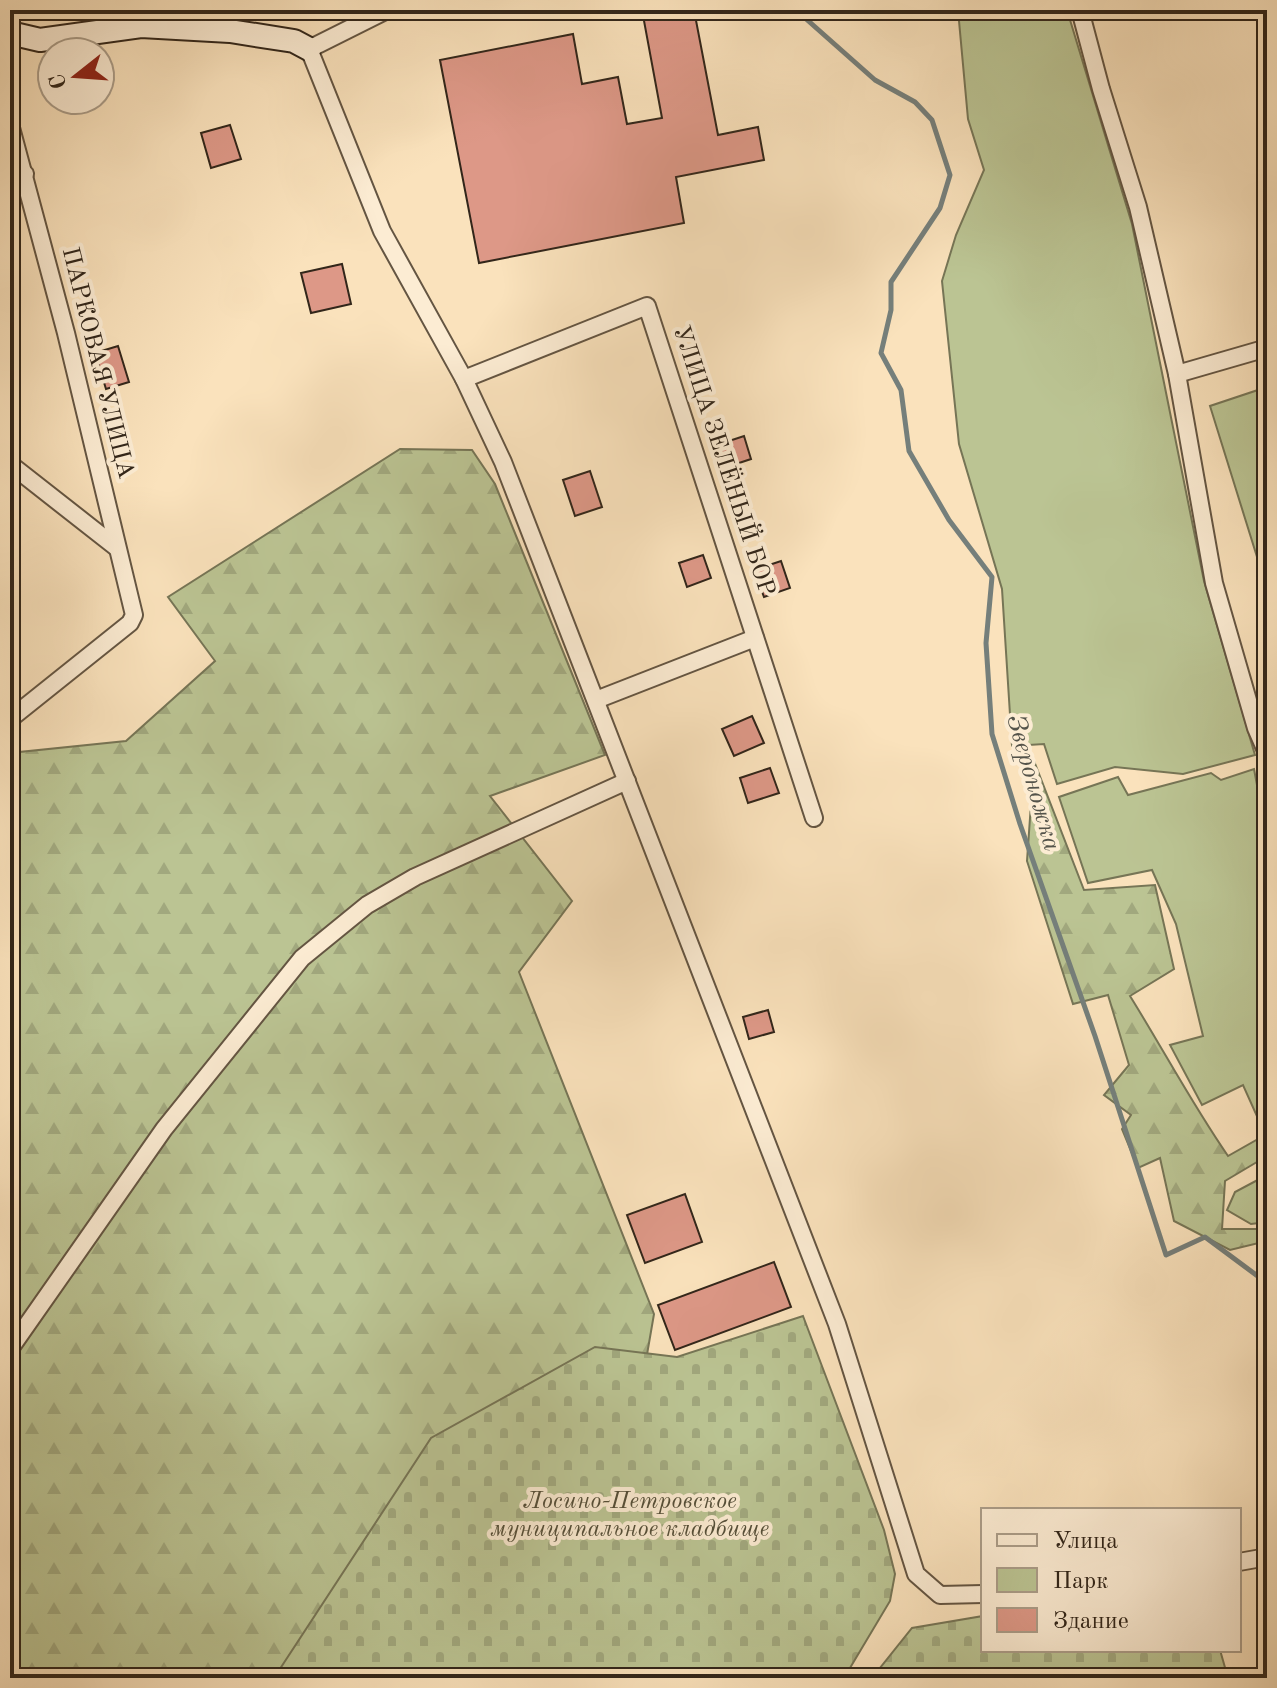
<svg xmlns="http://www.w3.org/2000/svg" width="1277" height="1688" viewBox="0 0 1277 1688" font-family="'Old Standard TT',serif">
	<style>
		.forest { fill: url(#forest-firs); stroke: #767556; stroke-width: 2 }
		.cemetery { fill: url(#cemetery-stones); stroke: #767556; stroke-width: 2 }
		.green { fill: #bbc493; stroke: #767556; stroke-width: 2 }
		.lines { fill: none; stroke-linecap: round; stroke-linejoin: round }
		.stream { stroke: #757f7b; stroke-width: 5 }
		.building { fill: #dd9887; stroke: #32261a; stroke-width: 2 }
		.street-casing { stroke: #645542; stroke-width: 20 }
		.secondary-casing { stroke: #32261a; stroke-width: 26 }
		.street { stroke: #fcecd3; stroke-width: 16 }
		.secondary { stroke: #fcecd3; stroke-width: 22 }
		.labels { text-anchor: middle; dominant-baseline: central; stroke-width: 8; stroke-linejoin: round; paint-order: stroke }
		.street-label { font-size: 24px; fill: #32261a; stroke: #fcecd3 }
		.park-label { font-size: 24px; font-style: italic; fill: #544e38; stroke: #fcecd3 }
		.water-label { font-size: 26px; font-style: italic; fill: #54534a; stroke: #fcecd3 }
	</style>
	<defs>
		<pattern id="forest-firs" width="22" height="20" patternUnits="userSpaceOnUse" patternTransform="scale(2)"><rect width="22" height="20" fill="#bbc493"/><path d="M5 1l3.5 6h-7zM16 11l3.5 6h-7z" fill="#a1a87e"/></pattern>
		<pattern id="cemetery-stones" width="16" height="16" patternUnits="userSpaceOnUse" patternTransform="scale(2)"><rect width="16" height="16" fill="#bbc493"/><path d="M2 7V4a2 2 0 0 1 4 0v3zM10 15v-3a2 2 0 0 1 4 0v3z" fill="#a1a87e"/></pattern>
	</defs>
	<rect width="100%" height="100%" fill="#fae2bc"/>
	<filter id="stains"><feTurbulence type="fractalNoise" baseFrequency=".0025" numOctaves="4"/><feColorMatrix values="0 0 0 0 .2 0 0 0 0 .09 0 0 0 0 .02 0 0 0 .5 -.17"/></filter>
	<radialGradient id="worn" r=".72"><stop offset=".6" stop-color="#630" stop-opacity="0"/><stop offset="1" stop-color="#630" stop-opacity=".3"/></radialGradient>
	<g class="forest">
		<path d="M 400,449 L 472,450 L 495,484 L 605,755 L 490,796 L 572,901 L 519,972 L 654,1314 L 639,1401 L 284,1678 L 10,1678 L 10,753 L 126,741 L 215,661 L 168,597 Z"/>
		<path d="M 1034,761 L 1084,890 L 1155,885 L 1174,969 L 1130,996 C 1163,1049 1192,1104 1228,1156 L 1267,1134 L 1267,1156 L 1225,1181 L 1222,1229 L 1267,1229 L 1267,1241 L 1230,1250 L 1174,1221 L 1160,1158 L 1138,1168 L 1122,1129 L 1131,1115 L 1104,1095 L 1129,1065 L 1108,995 L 1073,1004 L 1027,861 Z"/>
	</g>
	<g class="cemetery">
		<path d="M 803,1316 L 884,1530 L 895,1574 L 890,1601 L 844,1678 L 274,1678 L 431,1438 L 595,1347 L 677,1357 Z"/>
		<path d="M 983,1616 L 983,1650 L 1220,1650 L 1228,1678 L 872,1678 L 912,1628 Z"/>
	</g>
	<g class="green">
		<path d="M 958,10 L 1067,10 L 1132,224 L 1204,581 L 1255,755 L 1183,774 L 1115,767 L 1057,784 L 1044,744 L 1012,746 L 1002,589 L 959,444 L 942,281 L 956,235 L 984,170 L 968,119 Z"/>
		<path d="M 1267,387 L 1267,589 L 1210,406 Z"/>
		<path d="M 1254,769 L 1257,785 L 1267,783 L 1267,876 L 1261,878 L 1267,893 L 1267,1120 L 1260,1123 L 1243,1085 L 1202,1105 L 1170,1045 L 1203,1036 L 1176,924 L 1152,870 L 1088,883 L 1059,797 L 1118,777 L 1128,795 L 1211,773 L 1221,780 Z"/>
		<path d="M 1267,1175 L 1267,1222 L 1251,1224 L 1227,1210 L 1235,1192 Z"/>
	</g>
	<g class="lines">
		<path class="stream" d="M 796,10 L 875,80 L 915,102 L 932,120 L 950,175 L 940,208 L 891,282 L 891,310 L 881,353 L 901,390 L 909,451 L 949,520 L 992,577 L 986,643 L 992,734 L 1020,824 L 1095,1036 L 1166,1255 L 1205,1237 L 1267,1283"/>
	</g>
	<g class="building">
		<path d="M 642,10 L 694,10 L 718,135 L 758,127 L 764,160 L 676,177 L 684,223 L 479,263 L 440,60 L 573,34 L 582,84 L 618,77 L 627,124 L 662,118 Z"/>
		<path d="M 230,125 L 241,159 L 211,168 L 201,133 Z"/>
		<path d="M 342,264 L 351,304 L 311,313 L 301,273 Z"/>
		<path d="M 118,346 L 129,382 L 106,389 L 95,353 Z"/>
		<path d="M 744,436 L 751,459 L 724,468 L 717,445 Z"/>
		<path d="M 590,471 L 602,507 L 575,516 L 563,480 Z"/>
		<path d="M 703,555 L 711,578 L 687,587 L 679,563 Z"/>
		<path d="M 781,561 L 790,588 L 764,597 L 754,570 Z"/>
		<path d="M 752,716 L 764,743 L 734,756 L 722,729 Z"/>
		<path d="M 770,768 L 779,793 L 748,803 L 740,778 Z"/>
		<path d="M 768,1010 L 774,1032 L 749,1039 L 743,1017 Z"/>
		<path d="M 685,1194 L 702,1242 L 645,1263 L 627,1215 Z"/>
		<path d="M 774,1262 L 791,1307 L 675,1350 L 658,1305 Z"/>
	</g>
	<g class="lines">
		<defs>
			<g id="street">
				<path d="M 387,10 L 309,49 L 382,231 L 464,379 L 503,462 L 837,1324 L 916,1574 L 940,1595 L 983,1594"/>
				<path d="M 1080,10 L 1101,89 L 1138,207 L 1177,374 L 1214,583 L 1256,728 L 1267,753"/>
				<path d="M 10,124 L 66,333 L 134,615 L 130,623 L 10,719"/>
				<path d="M 10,194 L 25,174"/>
				<path d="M 1177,374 L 1267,348"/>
				<path d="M 464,379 L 647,306 L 814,818"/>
				<path d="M 10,464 L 117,548"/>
				<path d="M 596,700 L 755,638"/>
				<path d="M 10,1349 L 164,1129 L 302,958 L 367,905 L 415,877 L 627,781"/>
				<path d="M 1239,1562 L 1267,1557"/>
			</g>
			<path id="secondary" d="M 10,33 L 40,40 L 141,26 L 230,31 L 294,41 L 309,49"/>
		</defs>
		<use href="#street" class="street-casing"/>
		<use href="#secondary" class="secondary-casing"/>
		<use href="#street" class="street"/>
		<use href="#secondary" class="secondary"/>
	</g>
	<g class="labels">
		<g class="street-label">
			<text transform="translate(97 363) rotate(76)">ПАРКОВАЯ УЛИЦА</text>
			<text transform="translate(723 461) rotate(72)">УЛИЦА ЗЕЛЁНЫЙ БОР</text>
		</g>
		<g class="park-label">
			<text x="630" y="1502">Лосино-Петровское<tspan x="630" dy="28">муниципальное кладбище</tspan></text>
		</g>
		<g class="water-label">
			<text transform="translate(1033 783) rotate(74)">Звероножка</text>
		</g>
	</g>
	<rect width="1277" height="1688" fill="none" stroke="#fae2bc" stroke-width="40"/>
	<rect x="12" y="12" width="1253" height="1664" fill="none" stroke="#32261a" stroke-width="4"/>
	<rect x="20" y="20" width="1237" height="1648" fill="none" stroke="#32261a" stroke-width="2"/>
	<rect x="981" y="1508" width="260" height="144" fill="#fcecd3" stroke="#ab9d89" stroke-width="2"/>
	<rect x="997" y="1534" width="40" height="12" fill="#fcecd3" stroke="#ab9d89" stroke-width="2"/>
	<text x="1053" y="1548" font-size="24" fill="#32261a">Улица</text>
	<rect x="997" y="1568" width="40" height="24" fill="#bbc493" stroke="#ab9d89" stroke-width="2"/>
	<text x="1053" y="1588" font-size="24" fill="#32261a">Парк</text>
	<rect x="997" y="1608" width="40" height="24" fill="#dd9887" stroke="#ab9d89" stroke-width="2"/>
	<text x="1053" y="1628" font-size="24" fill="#32261a">Здание</text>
	<g transform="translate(76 76) rotate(253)"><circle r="38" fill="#fcecd3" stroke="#ab9d89" stroke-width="2"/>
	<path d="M0-6L14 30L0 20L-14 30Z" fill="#8f2418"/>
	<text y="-12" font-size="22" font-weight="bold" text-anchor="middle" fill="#32261a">С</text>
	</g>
	<rect width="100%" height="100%" filter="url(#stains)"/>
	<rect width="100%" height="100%" fill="url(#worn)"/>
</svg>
